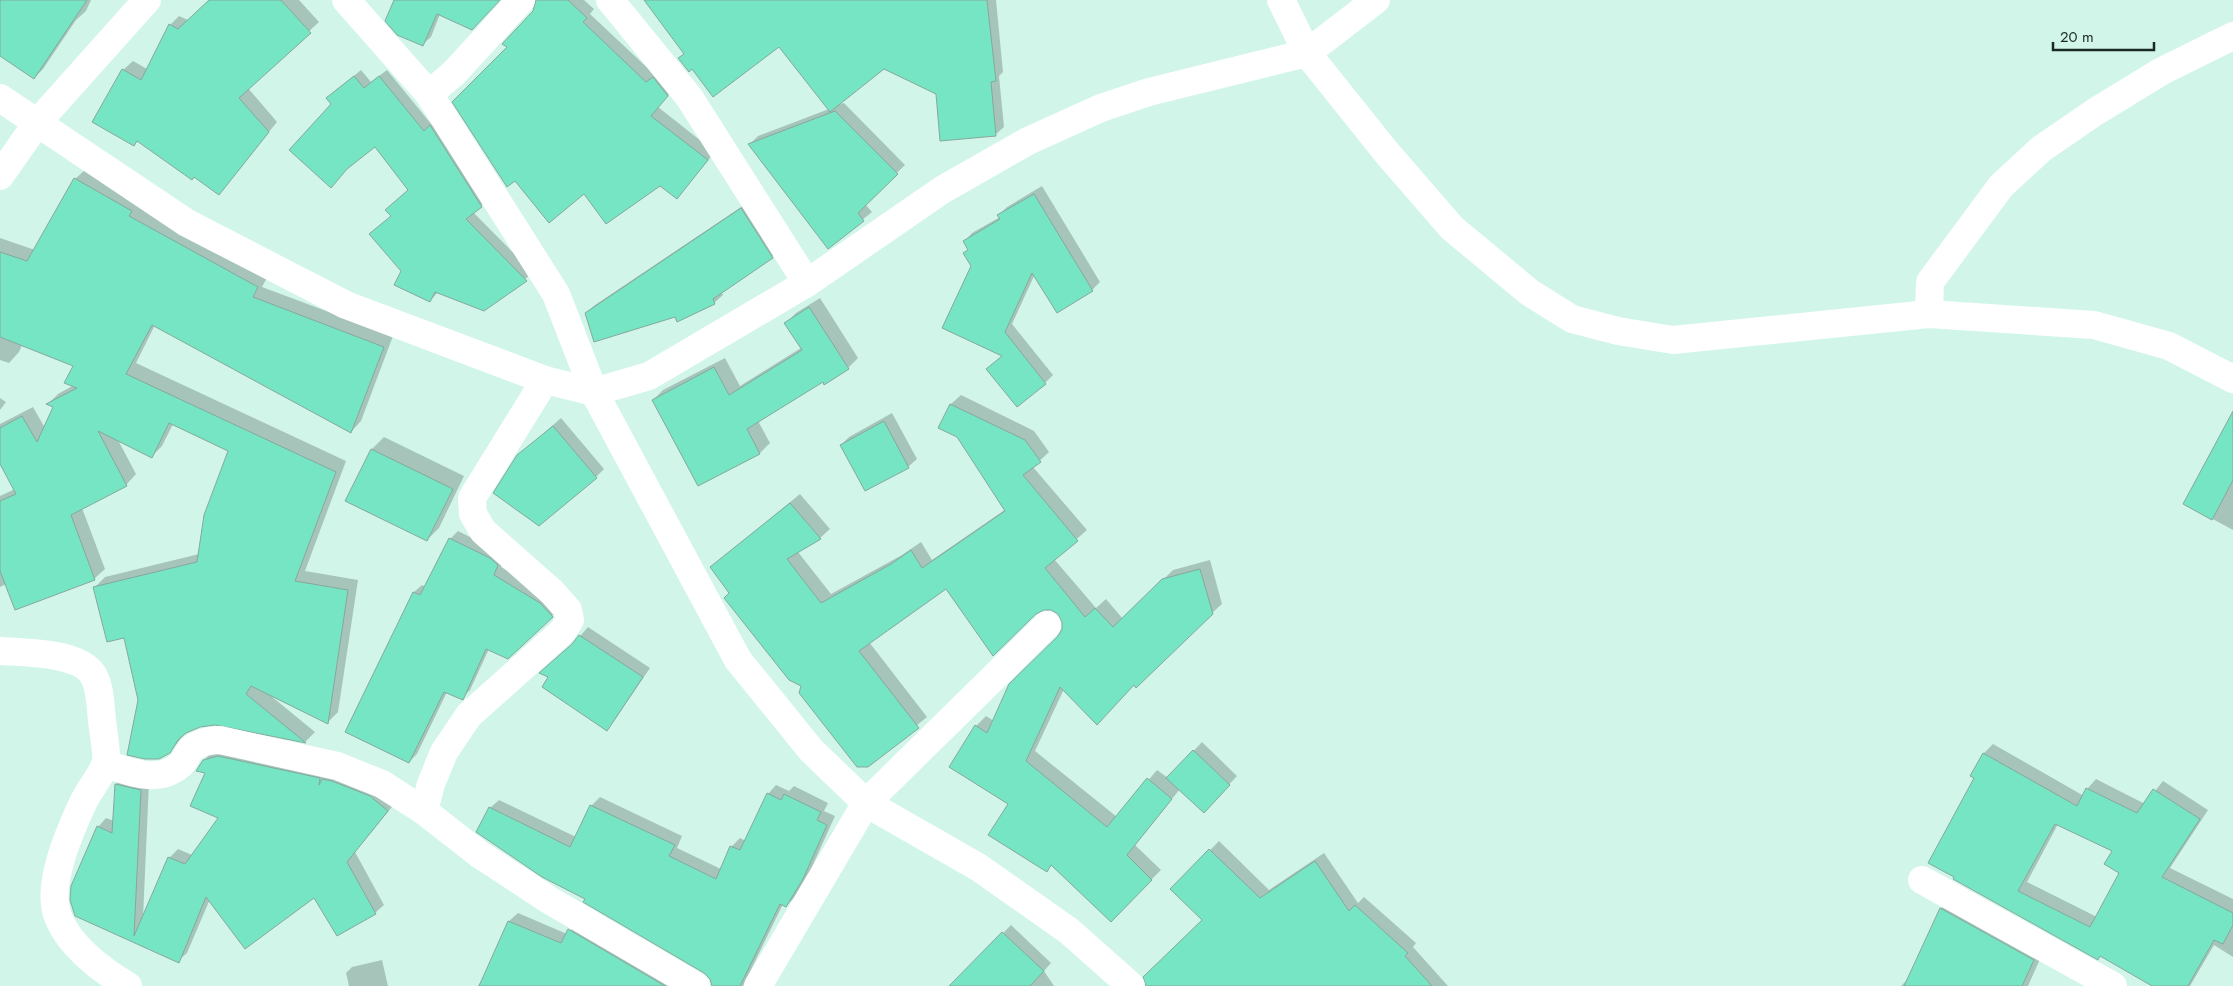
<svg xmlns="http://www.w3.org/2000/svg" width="2233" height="986" viewBox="0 0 2233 986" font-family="Jost,sans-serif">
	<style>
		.shadow { fill: #0003; fill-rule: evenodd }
		.building { fill: #75e5c4; stroke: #86a89c; fill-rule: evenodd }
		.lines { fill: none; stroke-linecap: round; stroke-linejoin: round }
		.minor { stroke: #fff; stroke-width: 28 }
	</style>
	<rect width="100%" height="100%" fill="#d1f6e9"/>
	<g class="shadow">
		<path d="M 0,0 L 91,0 L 86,11 L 76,20 L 43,69 L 34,78 L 0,55 Z"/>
		<path d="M 210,0 L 299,0 L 319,22 L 248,88 L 277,122 L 219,194 L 194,175 L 138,140 L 134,144 L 123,70 L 133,61 L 147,69 L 170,25 L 179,16 L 188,20 Z"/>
		<path d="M 396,0 L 499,0 L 440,14 L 431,37 L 423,44 Z"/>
		<path d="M 537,0 L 584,0 L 594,9 L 590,14 L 655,75 L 675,88 L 658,107 L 715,152 L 677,198 L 509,46 L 534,11 Z"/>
		<path d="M 646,0 L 996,0 L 1003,72 L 999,76 L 1004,127 L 995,135 L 937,94 L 884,68 L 836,106 L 844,103 L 905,165 L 865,204 L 872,212 L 829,247 L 750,144 L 758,136 L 829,109 L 779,45 L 685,54 Z"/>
		<path d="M 361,70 L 371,82 L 387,70 L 432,125 L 438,119 L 489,199 L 473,212 L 533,273 L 484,310 L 438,292 L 430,301 L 403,270 L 392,215 L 409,189 L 375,145 L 333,104 L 335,91 Z"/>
		<path d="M 86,169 L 268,276 L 262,287 L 393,336 L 361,421 L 351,432 L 155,325 L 136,363 L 346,461 L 305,571 L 358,580 L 338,712 L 328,722 L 271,696 L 315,732 L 305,742 L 215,723 L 199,726 L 186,732 L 170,752 L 140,700 L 125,637 L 95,587 L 105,577 L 199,554 L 229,450 L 173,424 L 162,446 L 151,457 L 118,440 L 136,474 L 126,485 L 82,508 L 105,569 L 94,579 L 6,584 L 0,587 L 0,496 L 15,489 L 0,462 L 0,424 L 33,407 L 45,428 L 55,407 L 48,404 L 58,394 L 74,385 L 74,366 L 22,345 L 19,352 L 9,363 L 0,360 L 0,238 L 35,250 L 75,179 Z"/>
		<path d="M 1042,186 L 1100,282 L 1092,290 L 1035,274 L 1012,324 L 1053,375 L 1045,383 L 988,369 L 1003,355 L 973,266 L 969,249 L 964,242 L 972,233 L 1000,217 L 999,215 L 1007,207 Z"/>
		<path d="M 750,201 L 780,249 L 772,257 L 721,292 L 723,295 L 714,303 L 676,315 L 586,313 L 595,305 Z"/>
		<path d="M 820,298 L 858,358 L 848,368 L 823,381 L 758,421 L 770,443 L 760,453 L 698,485 L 653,400 L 663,390 L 725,358 L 740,386 L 801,348 L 786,323 L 796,313 Z"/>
		<path d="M 961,395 L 1034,431 L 1049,452 L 1033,467 L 1087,530 L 1054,559 L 1096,608 L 1106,599 L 1123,619 L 1173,570 L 1210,560 L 1222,604 L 1134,683 L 1064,689 L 1035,751 L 1117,817 L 1157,770 L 1168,778 L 1202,742 L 1237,776 L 1204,811 L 1180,789 L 1135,845 L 1161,870 L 1111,920 L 1052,865 L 1047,870 L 1010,803 L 976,726 L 986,716 L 994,721 L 1059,636 L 1063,629 L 1063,621 L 1059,613 L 1051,609 L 946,587 L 869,642 L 927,717 L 867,766 L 711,567 L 800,494 L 830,529 L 820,538 L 798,552 L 831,594 L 902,555 L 921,542 L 932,560 L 1006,509 L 958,436 L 940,428 L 951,404 Z"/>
		<path d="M 0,398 L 6,402 L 0,410 Z"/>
		<path d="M 892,413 L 917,459 L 908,467 L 866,490 L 841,445 L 849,437 Z"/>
		<path d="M 561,418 L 604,469 L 596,477 L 518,456 Z"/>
		<path d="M 2233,418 L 2233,530 L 2185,504 Z"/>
		<path d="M 384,437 L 464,476 L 439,528 L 427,540 L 346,501 L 372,449 Z"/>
		<path d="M 458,531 L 498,551 L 505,557 L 501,567 L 548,595 L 560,609 L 552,616 L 489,649 L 470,690 L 462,698 L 447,692 L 417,754 L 409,762 L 414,592 L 422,585 L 426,587 L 450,539 Z"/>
		<path d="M 588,627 L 650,668 L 614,721 L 606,729 L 575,642 Z"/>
		<path d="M 1993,744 L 2084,796 L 2088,788 L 2096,779 L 2145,804 L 2163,781 L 2208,810 L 2170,868 L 2233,899 L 2233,957 L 2214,945 L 2190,986 L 2154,986 L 2101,955 L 1954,879 L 1975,778 L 1971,776 L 1984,753 ZM 2058,824 L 2114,851 L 2121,873 L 2097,917 L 2027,882 Z"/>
		<path d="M 212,752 L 341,773 L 396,802 L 355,852 L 384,905 L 375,913 L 315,896 L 210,899 L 187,953 L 178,961 L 76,915 L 98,827 L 106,818 L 114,821 L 116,784 L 124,775 L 149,782 L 143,918 L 169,858 L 178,849 L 192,855 L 220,817 L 203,761 Z"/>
		<path d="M 776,785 L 789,791 L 794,786 L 828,803 L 824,811 L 835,816 L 811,869 L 795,897 L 786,906 L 783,904 L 743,986 L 713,986 L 710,977 L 705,972 L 586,898 L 490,808 L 499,800 L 576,837 L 591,806 L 600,797 L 682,836 L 677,848 L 721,869 L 731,847 L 740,838 L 746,841 L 768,794 Z"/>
		<path d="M 1219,841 L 1269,890 L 1324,853 L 1358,903 L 1364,897 L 1416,943 L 1413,947 L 1448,986 L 1157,986 L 1204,920 L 1172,889 Z"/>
		<path d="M 1953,896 L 2045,948 L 2028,986 L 1901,986 L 1909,978 L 1941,908 Z"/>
		<path d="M 518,913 L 567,934 L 578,922 L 688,986 L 478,986 L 487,972 L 509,921 Z"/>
		<path d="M 1011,925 L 1051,963 L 1044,971 L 1054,986 L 951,986 Z"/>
		<path d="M 382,960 L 388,986 L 349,986 L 346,973 L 352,967 Z"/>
	</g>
	<g class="building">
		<path d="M 0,0 L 87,0 L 34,79 L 0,56 Z"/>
		<path d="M 209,0 L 281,0 L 311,33 L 239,98 L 269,132 L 219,195 L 194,177 L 192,180 L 137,141 L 134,146 L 92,122 L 122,69 L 141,80 L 169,24 L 178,29 Z"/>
		<path d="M 394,0 L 500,0 L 472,30 L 437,14 L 423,46 L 397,35 L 385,21 Z"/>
		<path d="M 536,0 L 568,0 L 587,18 L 583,22 L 646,82 L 653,77 L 668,96 L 651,116 L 708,160 L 677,199 L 660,186 L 606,224 L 584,194 L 549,223 L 515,181 L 507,187 L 452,102 L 507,47 L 502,44 L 533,11 Z"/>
		<path d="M 644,0 L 987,0 L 996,81 L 991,82 L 996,136 L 940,141 L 936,94 L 884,69 L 830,112 L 779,47 L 713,97 L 692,69 L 689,72 L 678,58 L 684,54 Z"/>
		<path d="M 354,76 L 364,88 L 379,76 L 424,131 L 430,125 L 482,207 L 466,219 L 527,281 L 484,311 L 435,292 L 430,302 L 394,285 L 401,271 L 369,234 L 391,216 L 385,210 L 408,190 L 375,147 L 347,169 L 331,188 L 289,150 L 331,104 L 326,98 Z"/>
		<path d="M 835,111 L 898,174 L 858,213 L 864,221 L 828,249 L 748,144 Z"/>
		<path d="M 74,178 L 132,211 L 129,216 L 258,287 L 253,297 L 384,347 L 351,433 L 152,325 L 126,374 L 336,472 L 295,581 L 348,590 L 328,724 L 251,686 L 246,694 L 306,743 L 215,725 L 200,727 L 186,733 L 178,740 L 170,753 L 159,759 L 145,759 L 127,755 L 138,700 L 124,638 L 107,642 L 93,587 L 197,562 L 204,515 L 228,451 L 169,423 L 152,458 L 98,431 L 127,486 L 71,515 L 95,580 L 15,610 L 0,571 L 0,501 L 16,494 L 0,464 L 0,428 L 22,416 L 37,442 L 53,407 L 46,404 L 77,388 L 64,383 L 73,366 L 0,337 L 0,252 L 27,261 Z"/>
		<path d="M 1034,194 L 1093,291 L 1057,313 L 1032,273 L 1005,332 L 1046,384 L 1017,407 L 986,369 L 1002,356 L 942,328 L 971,266 L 963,253 L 968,250 L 963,241 L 1000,219 L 997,215 Z"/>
		<path d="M 741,208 L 773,258 L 713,299 L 715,304 L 677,322 L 675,317 L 594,342 L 585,313 Z"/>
		<path d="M 809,307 L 849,369 L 824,385 L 823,382 L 747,429 L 760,454 L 698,486 L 652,400 L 714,367 L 729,395 L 802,350 L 784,323 Z"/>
		<path d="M 950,404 L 1025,440 L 1041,462 L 1023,475 L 1078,541 L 1045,568 L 1085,617 L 1095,608 L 1113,627 L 1162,579 L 1200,569 L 1213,614 L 1136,688 L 1134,685 L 1097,725 L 1060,687 L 1026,761 L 1107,827 L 1147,778 L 1172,799 L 1127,855 L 1152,880 L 1111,922 L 1051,865 L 1047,872 L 988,835 L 1008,804 L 949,767 L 975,725 L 987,733 L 1009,684 L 1058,636 L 1062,629 L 1062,622 L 1058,614 L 1051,610 L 1044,610 L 1036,614 L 993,656 L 946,589 L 859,651 L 919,728 L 868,767 L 857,767 L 799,693 L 801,686 L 789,680 L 724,598 L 729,593 L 710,567 L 790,503 L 821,539 L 787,559 L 821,603 L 891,564 L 911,550 L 922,568 L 1005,511 L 957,437 L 938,428 Z"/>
		<path d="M 2233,411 L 2233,480 L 2212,520 L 2183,504 Z"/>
		<path d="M 884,421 L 909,468 L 865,491 L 840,445 Z"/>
		<path d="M 553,426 L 597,478 L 539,526 L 493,493 L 517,455 Z"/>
		<path d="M 371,449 L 453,489 L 427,541 L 345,501 Z"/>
		<path d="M 449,538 L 490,558 L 498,565 L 494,575 L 540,603 L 553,617 L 508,659 L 486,649 L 463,700 L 444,692 L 409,763 L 345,732 L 413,592 L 420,595 Z"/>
		<path d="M 579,635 L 643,677 L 607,731 L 542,687 L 548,677 L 539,673 L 572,644 Z"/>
		<path d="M 1193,750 L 1230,785 L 1204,813 L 1166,778 Z"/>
		<path d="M 1983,753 L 2077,806 L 2086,788 L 2137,813 L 2153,789 L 2200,819 L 2162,877 L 2233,913 L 2233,925 L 2223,944 L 2214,940 L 2188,986 L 2152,986 L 2100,956 L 2098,960 L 1953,879 L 1954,877 L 1928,863 L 1974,778 L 1970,776 ZM 2055,824 L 2112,851 L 2104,864 L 2119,873 L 2090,927 L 2018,891 Z"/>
		<path d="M 218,756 L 320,778 L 319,785 L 322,779 L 332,781 L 370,796 L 388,811 L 347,862 L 376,914 L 337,936 L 314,898 L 245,949 L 206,897 L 179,963 L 75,916 L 70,900 L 71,886 L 97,826 L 112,833 L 115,784 L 141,790 L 134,936 L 168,857 L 185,864 L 218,818 L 190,806 L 205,773 L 196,771 L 203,760 Z"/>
		<path d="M 767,793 L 781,800 L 784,794 L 821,812 L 817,820 L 827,825 L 803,879 L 786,907 L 780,904 L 740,986 L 712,986 L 710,979 L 704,973 L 583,902 L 585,899 L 542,877 L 476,832 L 489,807 L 570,847 L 590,805 L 675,845 L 669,856 L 716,879 L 730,846 L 740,850 Z"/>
		<path d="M 1209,849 L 1260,898 L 1315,861 L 1349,911 L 1355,905 L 1408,953 L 1405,956 L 1432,986 L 1146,986 L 1143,977 L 1202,920 L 1170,889 Z"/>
		<path d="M 1940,908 L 2034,960 L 2022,986 L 1904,986 Z"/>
		<path d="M 508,921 L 561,943 L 568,929 L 665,986 L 479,986 Z"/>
		<path d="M 1002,932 L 1044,971 L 1030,986 L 949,986 Z"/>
	</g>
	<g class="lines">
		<g class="minor">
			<path d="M 346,0 L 429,94 L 556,294 L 594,392 L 738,660 L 811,750 L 866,803 L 978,867 L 1069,931 L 1131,986"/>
			<path d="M 610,0 L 689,97 L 807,283"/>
			<path d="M 1281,0 L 1307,53 L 1376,0"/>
			<path d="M 429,94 L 454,73 L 521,0"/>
			<path d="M 0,98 L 187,223 L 346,305 L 545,380 L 594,392 L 649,376 L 807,283 L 942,190 L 1028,141 L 1101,108 L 1149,92 L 1307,53 L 1387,153 L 1452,228 L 1529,292 L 1572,319 L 1618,331 L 1673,340 L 1929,314 L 2094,325 L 2169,346 L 2233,379"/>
			<path d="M 0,176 L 37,123 L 147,0"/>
			<path d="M 1929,314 L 1930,282 L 2001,186 L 2041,149 L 2095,112 L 2162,71 L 2233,36"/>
			<path d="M 1,651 C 25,653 75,652 91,672 C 101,684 100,706 102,720 C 103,730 108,758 105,765 C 99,779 88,791 82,805 C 69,833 47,883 57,914 C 67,944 101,970 128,986"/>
			<path d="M 106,764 C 129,772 158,784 180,765 C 185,761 187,754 191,749 C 200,742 209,740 220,740 L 337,766 L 382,784 L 424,811 L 479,854 L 549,900 L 696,986"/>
			<path d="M 424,811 L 431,784 L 444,752 L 469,715 L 562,632 L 570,620 L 568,610 L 552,592 L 483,531 L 473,514 L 472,498 L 545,380"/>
			<path d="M 1922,880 L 2113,986"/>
			<path d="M 758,986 L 866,803 L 1047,625"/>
		</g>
	</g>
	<path d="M2053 42v8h101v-8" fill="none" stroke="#1b2925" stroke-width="2.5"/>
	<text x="2060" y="42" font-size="15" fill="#1b2925" stroke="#d1f6e9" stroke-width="4" paint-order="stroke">20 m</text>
</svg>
